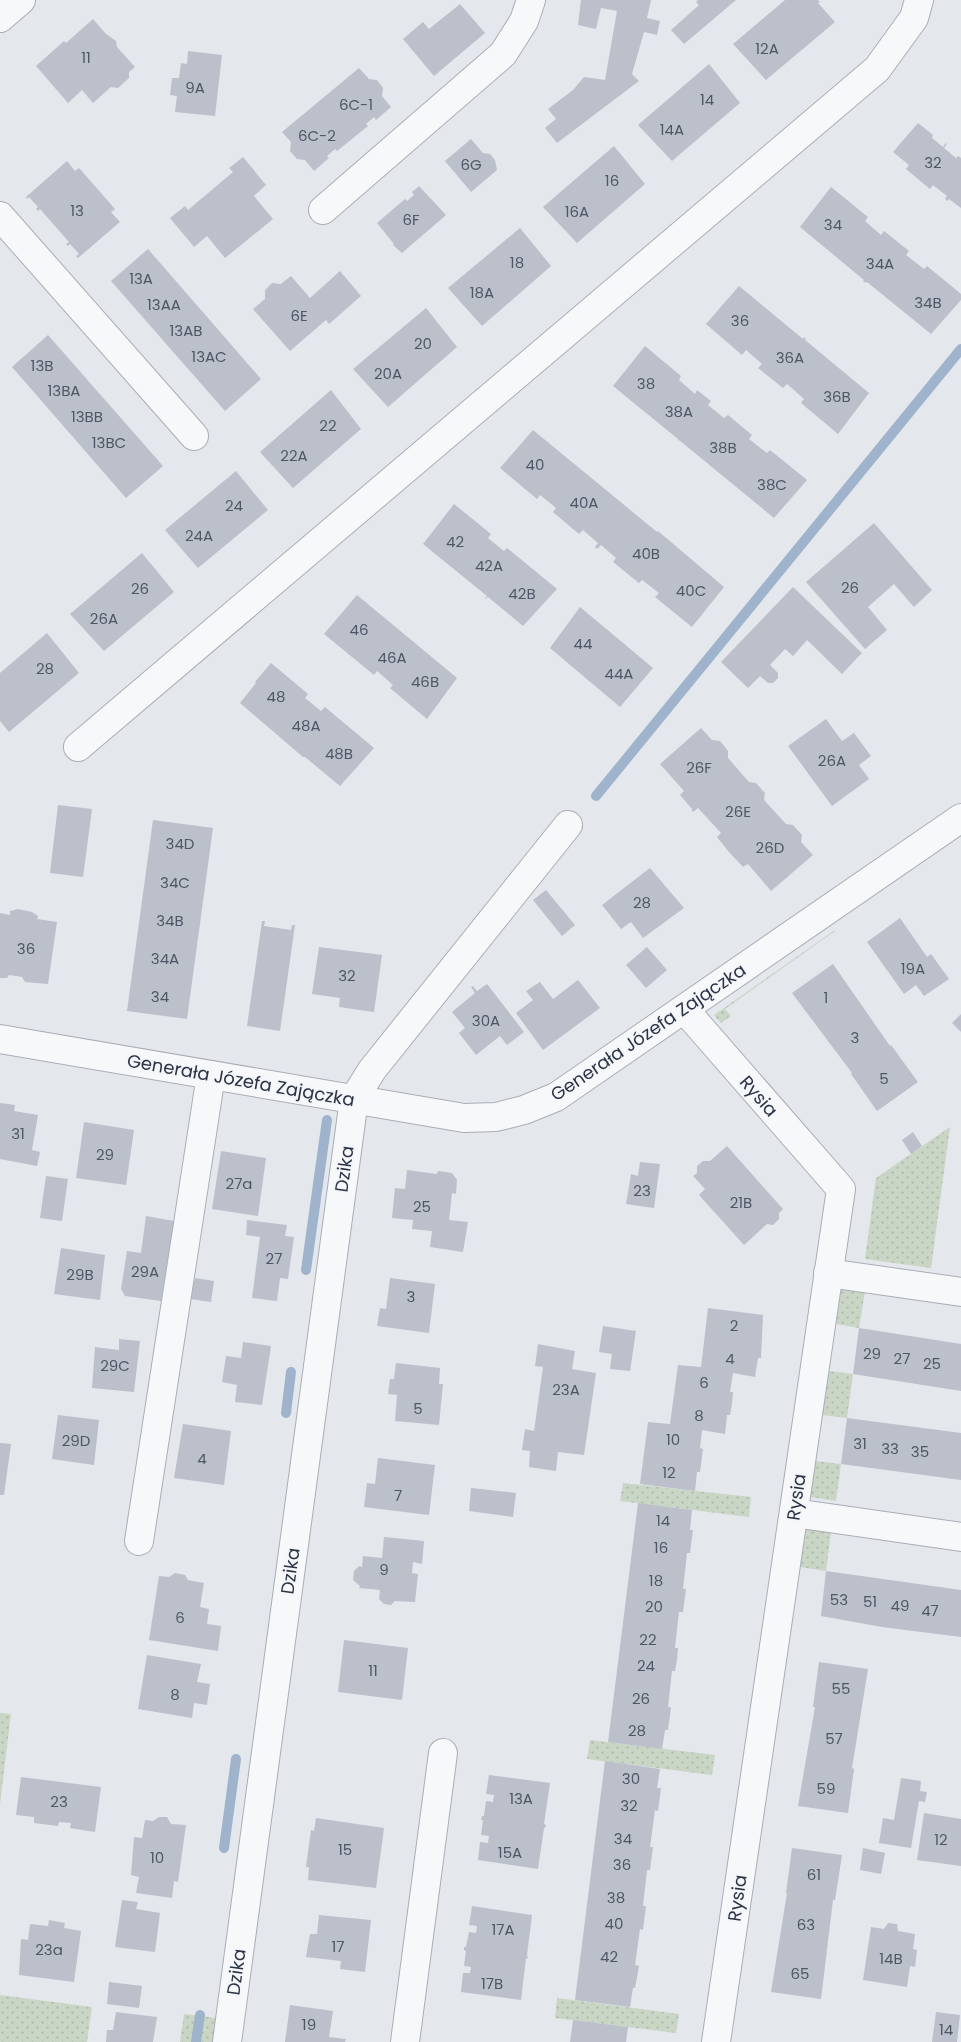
<svg xmlns="http://www.w3.org/2000/svg" width="961" height="2042" viewBox="0 0 961 2042" font-family="Poppins,sans-serif">
	<style>
		.green { fill: url(#green-dots) }
		.lines { fill: none; stroke-linecap: round; stroke-linejoin: round }
		.stream { stroke: #9fb4cc; stroke-width: 10 }
		.building { fill: #bbc0ca }
		.minor-casing { stroke: #a9aeb7; stroke-width: 30 }
		.minor { stroke: #f7f8fa; stroke-width: 28 }
		.labels { text-anchor: middle; dominant-baseline: central; stroke-width: 4; stroke-linejoin: round; paint-order: stroke }
		.number-label { font-size: 15px; fill: #4f5766 }
		.street-label { font-size: 18px; fill: #2b3445; stroke: #f4f6f9 }
	</style>
	<defs>
		<pattern id="green-dots" width="8" height="8" patternUnits="userSpaceOnUse" patternTransform="scale(1.25)"><rect width="8" height="8" fill="#c9d6c5"/><path d="M2 2h.1M6 6h.1" fill="none" stroke="#adb8ab" stroke-width="1.8" stroke-linecap="round"/></pattern>
	</defs>
	<rect width="100%" height="100%" fill="#e4e7ec"/>
	<g class="green">
		<path d="M 835,930 L 835,931 L 725,1009 L 731,1016 L 721,1023 L 714,1015 Z"/>
		<path d="M 950,1127 L 931,1268 L 865,1259 L 876,1178 Z"/>
		<path d="M 841,1288 L 865,1291 L 859,1328 L 836,1324 Z"/>
		<path d="M 829,1371 L 853,1374 L 847,1418 L 822,1415 Z"/>
		<path d="M 816,1461 L 841,1464 L 836,1501 L 810,1497 Z"/>
		<path d="M 623,1483 L 751,1497 L 749,1517 L 620,1501 Z"/>
		<path d="M 806,1529 L 831,1532 L 826,1571 L 800,1567 Z"/>
		<path d="M 0,1713 L 11,1714 L 0,1804 Z"/>
		<path d="M 590,1740 L 715,1755 L 712,1775 L 587,1759 Z"/>
		<path d="M 0,1995 L 92,2007 L 87,2042 L 0,2042 Z"/>
		<path d="M 557,1998 L 679,2014 L 676,2033 L 555,2018 Z"/>
		<path d="M 184,2014 L 217,2018 L 214,2042 L 180,2042 Z"/>
	</g>
	<g class="lines">
		<g class="stream">
			<path d="M 596,796 L 961,349"/>
			<path d="M 306,1270 L 327,1120"/>
			<path d="M 286,1413 L 291,1372"/>
			<path d="M 224,1848 L 236,1759"/>
			<path d="M 196,2042 L 200,2015"/>
		</g>
	</g>
	<g class="building">
		<path d="M 581,0 L 651,0 L 647,18 L 660,21 L 657,35 L 644,32 L 632,74 L 639,81 L 557,143 L 545,128 L 556,119 L 548,109 L 573,90 L 584,77 L 605,80 L 617,11 L 601,8 L 596,29 L 578,25 Z"/>
		<path d="M 698,0 L 736,0 L 684,44 L 671,30 L 699,5 L 696,2 Z"/>
		<path d="M 785,0 L 818,0 L 820,2 L 818,3 L 835,22 L 766,80 L 733,44 Z"/>
		<path d="M 460,4 L 485,33 L 434,76 L 403,39 L 423,22 L 429,29 Z"/>
		<path d="M 93,19 L 106,34 L 116,41 L 117,47 L 135,67 L 129,72 L 129,78 L 118,88 L 111,87 L 93,103 L 82,90 L 68,103 L 36,66 L 64,41 L 66,43 Z"/>
		<path d="M 188,51 L 222,55 L 215,116 L 175,112 L 177,96 L 170,95 L 172,78 L 179,78 L 181,63 L 187,64 Z"/>
		<path d="M 709,64 L 740,103 L 672,161 L 638,125 Z"/>
		<path d="M 359,68 L 369,79 L 377,80 L 383,88 L 382,96 L 391,107 L 376,120 L 374,117 L 366,124 L 368,126 L 337,151 L 335,149 L 327,156 L 329,158 L 314,171 L 305,160 L 297,159 L 290,151 L 291,142 L 282,132 Z"/>
		<path d="M 918,123 L 933,135 L 932,138 L 943,147 L 946,143 L 947,144 L 944,148 L 956,158 L 958,156 L 961,158 L 961,208 L 949,199 L 947,201 L 945,199 L 947,196 L 933,185 L 930,189 L 906,169 L 909,165 L 893,152 Z"/>
		<path d="M 471,139 L 483,153 L 490,154 L 495,160 L 497,170 L 471,192 L 445,161 Z"/>
		<path d="M 614,146 L 645,184 L 577,243 L 543,207 Z"/>
		<path d="M 243,157 L 266,185 L 254,196 L 273,219 L 225,258 L 207,236 L 194,247 L 170,218 L 185,206 L 188,210 L 233,172 L 229,168 Z"/>
		<path d="M 67,161 L 75,171 L 79,168 L 115,209 L 111,212 L 120,222 L 78,258 L 76,256 L 79,254 L 70,244 L 68,246 L 66,244 L 69,242 L 40,209 L 38,211 L 36,209 L 38,207 L 29,197 L 27,199 L 26,197 Z"/>
		<path d="M 419,186 L 446,215 L 402,253 L 393,245 L 394,244 L 377,223 L 405,199 L 407,201 L 414,195 L 412,192 Z"/>
		<path d="M 831,187 L 868,217 L 865,221 L 881,235 L 884,231 L 909,251 L 906,255 L 924,269 L 927,266 L 961,294 L 961,300 L 931,334 L 867,282 L 866,283 L 863,281 L 864,280 L 800,227 Z"/>
		<path d="M 520,228 L 551,266 L 482,326 L 448,288 Z"/>
		<path d="M 148,249 L 261,379 L 225,411 L 111,281 Z"/>
		<path d="M 340,271 L 361,296 L 329,324 L 326,320 L 290,351 L 253,309 L 265,299 L 265,290 L 272,283 L 281,284 L 291,276 L 310,298 Z"/>
		<path d="M 739,286 L 803,339 L 804,337 L 806,339 L 805,340 L 869,393 L 838,434 L 801,403 L 804,399 L 787,384 L 783,388 L 758,368 L 762,364 L 746,350 L 742,355 L 706,324 Z"/>
		<path d="M 426,308 L 457,347 L 388,407 L 353,369 Z"/>
		<path d="M 48,335 L 163,466 L 126,498 L 12,367 Z"/>
		<path d="M 645,346 L 681,376 L 679,380 L 695,394 L 697,390 L 711,401 L 708,405 L 724,418 L 728,415 L 752,435 L 749,439 L 767,453 L 770,450 L 807,480 L 774,518 L 679,440 L 678,441 L 678,439 L 613,386 Z"/>
		<path d="M 331,390 L 361,429 L 293,488 L 260,452 Z"/>
		<path d="M 533,430 L 657,532 L 658,531 L 724,587 L 692,627 L 655,597 L 659,593 L 642,580 L 639,583 L 613,562 L 616,558 L 601,545 L 597,549 L 595,547 L 598,543 L 583,530 L 579,534 L 553,512 L 556,508 L 540,495 L 537,499 L 500,468 Z"/>
		<path d="M 236,471 L 268,510 L 198,568 L 165,530 Z"/>
		<path d="M 454,504 L 491,534 L 488,538 L 504,551 L 507,548 L 557,589 L 523,626 L 488,597 L 484,600 L 487,596 L 423,544 Z"/>
		<path d="M 874,523 L 932,590 L 914,607 L 894,584 L 868,607 L 887,630 L 865,649 L 806,582 Z"/>
		<path d="M 142,553 L 174,592 L 104,651 L 70,614 Z"/>
		<path d="M 793,587 L 862,653 L 842,674 L 807,640 L 793,656 L 785,649 L 770,665 L 778,673 L 778,678 L 773,683 L 768,683 L 760,676 L 748,688 L 721,662 Z"/>
		<path d="M 357,595 L 457,678 L 427,719 L 390,688 L 393,685 L 377,671 L 374,675 L 324,634 Z"/>
		<path d="M 580,607 L 653,668 L 620,707 L 550,648 Z"/>
		<path d="M 47,633 L 79,673 L 9,732 L 0,721 L 0,673 Z"/>
		<path d="M 271,663 L 308,694 L 305,698 L 321,711 L 325,707 L 374,748 L 340,786 L 305,757 L 303,757 L 240,703 L 256,683 L 255,682 Z"/>
		<path d="M 826,719 L 842,741 L 854,733 L 871,756 L 859,765 L 869,779 L 832,806 L 788,746 Z"/>
		<path d="M 701,728 L 712,740 L 720,741 L 728,751 L 728,758 L 749,782 L 756,783 L 765,793 L 764,800 L 786,824 L 793,825 L 802,835 L 801,842 L 813,855 L 771,891 L 748,864 L 743,867 L 729,852 L 717,837 L 721,833 L 698,808 L 693,812 L 692,811 L 692,809 L 680,795 L 684,791 L 660,764 Z"/>
		<path d="M 58,805 L 92,809 L 83,877 L 50,873 Z"/>
		<path d="M 153,820 L 213,828 L 187,1019 L 127,1011 Z"/>
		<path d="M 650,868 L 684,908 L 643,938 L 631,922 L 621,929 L 602,905 Z"/>
		<path d="M 546,890 L 575,925 L 562,936 L 533,900 Z"/>
		<path d="M 18,909 L 32,912 L 38,916 L 37,919 L 57,922 L 48,984 L 25,982 L 22,977 L 9,975 L 7,978 L 0,978 L 0,913 L 10,915 L 10,911 Z"/>
		<path d="M 900,918 L 927,957 L 931,954 L 949,979 L 924,996 L 916,985 L 904,994 L 867,942 Z"/>
		<path d="M 262,921 L 265,921 L 264,926 L 291,930 L 292,925 L 295,925 L 280,1031 L 247,1026 Z"/>
		<path d="M 319,947 L 382,955 L 374,1012 L 339,1007 L 340,998 L 312,994 Z"/>
		<path d="M 647,947 L 667,970 L 646,988 L 626,965 Z"/>
		<path d="M 833,964 L 890,1046 L 891,1045 L 918,1082 L 877,1111 L 851,1074 L 852,1073 L 792,993 Z"/>
		<path d="M 578,980 L 600,1008 L 543,1050 L 516,1013 L 533,1000 L 526,991 L 540,982 L 553,999 Z"/>
		<path d="M 487,984 L 524,1032 L 507,1045 L 500,1036 L 476,1055 L 459,1033 L 465,1028 L 452,1012 L 475,993 L 471,987 L 473,986 L 477,991 Z"/>
		<path d="M 961,1014 L 961,1032 L 952,1023 Z"/>
		<path d="M 0,1103 L 15,1105 L 14,1111 L 38,1115 L 32,1150 L 40,1152 L 37,1166 L 0,1159 Z"/>
		<path d="M 84,1122 L 134,1130 L 126,1185 L 76,1178 Z"/>
		<path d="M 913,1132 L 922,1146 L 911,1154 L 902,1140 Z"/>
		<path d="M 727,1146 L 783,1209 L 779,1213 L 779,1219 L 773,1225 L 767,1224 L 744,1245 L 699,1195 L 705,1189 L 693,1176 L 697,1173 L 697,1166 L 703,1161 L 710,1161 Z"/>
		<path d="M 221,1151 L 266,1158 L 258,1216 L 212,1209 Z"/>
		<path d="M 640,1162 L 660,1164 L 654,1208 L 626,1204 L 631,1174 L 638,1176 Z"/>
		<path d="M 407,1170 L 436,1174 L 439,1171 L 452,1173 L 457,1180 L 456,1194 L 452,1193 L 449,1220 L 468,1222 L 463,1252 L 430,1247 L 432,1231 L 412,1229 L 413,1220 L 392,1218 L 395,1188 L 405,1189 Z"/>
		<path d="M 46,1176 L 68,1179 L 62,1221 L 40,1218 Z"/>
		<path d="M 146,1216 L 174,1221 L 161,1301 L 125,1296 L 121,1289 L 127,1251 L 141,1253 Z"/>
		<path d="M 247,1220 L 287,1225 L 285,1236 L 294,1237 L 288,1279 L 280,1278 L 277,1301 L 252,1298 L 260,1237 L 246,1235 Z"/>
		<path d="M 61,1248 L 105,1255 L 100,1300 L 54,1294 Z"/>
		<path d="M 195,1278 L 214,1281 L 211,1302 L 190,1299 Z"/>
		<path d="M 390,1278 L 435,1284 L 429,1333 L 377,1326 L 380,1308 L 386,1309 Z"/>
		<path d="M 708,1308 L 763,1315 L 761,1358 L 758,1358 L 755,1377 L 733,1373 L 730,1392 L 733,1392 L 732,1404 L 730,1415 L 727,1415 L 725,1434 L 702,1430 L 700,1448 L 703,1449 L 700,1472 L 697,1472 L 695,1491 L 640,1484 L 648,1422 L 670,1424 L 678,1365 L 701,1367 Z"/>
		<path d="M 603,1326 L 636,1331 L 630,1371 L 610,1369 L 612,1354 L 599,1352 Z"/>
		<path d="M 859,1328 L 961,1344 L 961,1391 L 853,1374 Z"/>
		<path d="M 119,1339 L 140,1341 L 134,1392 L 92,1388 L 95,1347 L 119,1350 Z"/>
		<path d="M 243,1342 L 271,1346 L 262,1405 L 235,1402 L 237,1385 L 222,1382 L 226,1356 L 241,1358 Z"/>
		<path d="M 538,1344 L 575,1351 L 572,1369 L 596,1373 L 584,1455 L 558,1452 L 556,1471 L 529,1467 L 530,1451 L 522,1450 L 525,1429 L 534,1431 L 543,1367 L 535,1366 Z"/>
		<path d="M 396,1363 L 440,1368 L 439,1384 L 443,1384 L 439,1425 L 395,1421 L 397,1395 L 388,1394 L 390,1379 L 394,1379 Z"/>
		<path d="M 58,1415 L 99,1420 L 94,1465 L 52,1459 Z"/>
		<path d="M 847,1418 L 961,1433 L 961,1480 L 841,1464 Z"/>
		<path d="M 183,1424 L 231,1431 L 224,1485 L 174,1478 Z"/>
		<path d="M 0,1443 L 11,1444 L 4,1495 L 0,1495 Z"/>
		<path d="M 378,1458 L 435,1465 L 429,1515 L 364,1507 L 367,1483 L 375,1484 Z"/>
		<path d="M 471,1488 L 516,1493 L 513,1517 L 469,1511 Z"/>
		<path d="M 638,1503 L 692,1510 L 690,1530 L 693,1530 L 690,1553 L 687,1553 L 683,1589 L 686,1589 L 683,1612 L 679,1612 L 675,1648 L 678,1648 L 677,1660 L 675,1671 L 672,1671 L 668,1707 L 671,1707 L 668,1730 L 665,1730 L 662,1749 L 608,1742 Z"/>
		<path d="M 384,1537 L 424,1541 L 422,1564 L 413,1562 L 412,1573 L 418,1574 L 415,1602 L 395,1601 L 391,1605 L 384,1604 L 379,1599 L 380,1590 L 359,1588 L 360,1586 L 353,1580 L 354,1571 L 359,1566 L 362,1567 L 363,1556 L 382,1558 Z"/>
		<path d="M 826,1571 L 961,1590 L 961,1637 L 882,1627 L 821,1616 Z"/>
		<path d="M 175,1573 L 185,1575 L 188,1580 L 204,1583 L 200,1607 L 209,1609 L 207,1624 L 221,1626 L 218,1651 L 149,1640 L 159,1576 L 169,1577 Z"/>
		<path d="M 344,1640 L 408,1648 L 402,1700 L 338,1692 Z"/>
		<path d="M 147,1655 L 201,1664 L 197,1682 L 210,1684 L 207,1705 L 194,1703 L 192,1718 L 138,1709 Z"/>
		<path d="M 819,1662 L 868,1669 L 852,1768 L 854,1769 L 848,1813 L 798,1806 L 815,1707 L 813,1707 Z"/>
		<path d="M 605,1761 L 660,1769 L 657,1788 L 661,1788 L 658,1811 L 655,1810 L 650,1847 L 653,1847 L 650,1870 L 647,1870 L 643,1906 L 646,1906 L 643,1930 L 640,1929 L 635,1965 L 639,1966 L 635,1988 L 633,1988 L 630,2007 L 575,2000 Z"/>
		<path d="M 489,1775 L 550,1783 L 544,1824 L 546,1825 L 545,1828 L 544,1828 L 538,1869 L 478,1860 L 480,1842 L 488,1843 L 489,1836 L 481,1835 L 483,1820 L 481,1820 L 482,1816 L 484,1816 L 486,1801 L 493,1802 L 494,1795 L 486,1794 Z"/>
		<path d="M 21,1777 L 101,1787 L 95,1832 L 70,1828 L 71,1823 L 59,1822 L 58,1826 L 34,1823 L 34,1817 L 16,1815 Z"/>
		<path d="M 901,1778 L 921,1781 L 920,1791 L 927,1792 L 925,1802 L 919,1801 L 911,1848 L 879,1843 L 883,1818 L 894,1820 Z"/>
		<path d="M 924,1813 L 961,1819 L 961,1866 L 917,1860 Z"/>
		<path d="M 159,1817 L 167,1817 L 171,1824 L 186,1825 L 178,1882 L 174,1881 L 172,1898 L 136,1893 L 139,1877 L 131,1875 L 134,1837 L 142,1838 L 145,1820 L 153,1821 Z"/>
		<path d="M 316,1818 L 384,1828 L 376,1888 L 308,1880 L 309,1867 L 306,1867 L 311,1830 L 314,1831 Z"/>
		<path d="M 792,1848 L 842,1855 L 835,1900 L 833,1900 L 821,1999 L 771,1992 L 787,1893 L 786,1893 Z"/>
		<path d="M 863,1848 L 885,1853 L 881,1874 L 860,1870 Z"/>
		<path d="M 122,1900 L 138,1902 L 136,1909 L 160,1913 L 155,1952 L 115,1947 Z"/>
		<path d="M 472,1906 L 532,1915 L 527,1955 L 528,1959 L 526,1958 L 521,2000 L 461,1992 L 463,1973 L 470,1973 L 471,1967 L 464,1966 L 466,1951 L 464,1950 L 464,1947 L 466,1947 L 469,1932 L 476,1933 L 477,1926 L 469,1925 Z"/>
		<path d="M 319,1915 L 371,1920 L 365,1972 L 340,1969 L 341,1961 L 306,1957 L 310,1934 L 317,1934 Z"/>
		<path d="M 49,1920 L 65,1923 L 64,1928 L 81,1931 L 74,1982 L 19,1975 L 21,1939 L 28,1940 L 30,1924 L 48,1926 Z"/>
		<path d="M 888,1923 L 897,1924 L 898,1931 L 915,1934 L 913,1949 L 917,1950 L 915,1967 L 910,1966 L 907,1987 L 863,1980 L 871,1927 L 884,1929 Z"/>
		<path d="M 109,1982 L 142,1986 L 139,2008 L 107,2004 Z"/>
		<path d="M 290,2005 L 333,2011 L 329,2037 L 346,2039 L 345,2042 L 285,2042 Z"/>
		<path d="M 116,2012 L 157,2017 L 153,2042 L 106,2042 L 107,2030 L 113,2030 Z"/>
		<path d="M 936,2012 L 960,2015 L 957,2042 L 932,2042 Z"/>
		<path d="M 573,2020 L 628,2027 L 626,2042 L 570,2042 Z"/>
	</g>
	<g class="lines">
		<defs>
			<g id="minor">
				<path d="M 0,18 L 21,0"/>
				<path d="M 323,210 L 503,54 L 524,21 L 531,0"/>
				<path d="M 0,216 L 194,436"/>
				<path d="M 78,747 L 877,69 L 914,18 L 919,0"/>
				<path d="M 684,1009 L 841,1189 L 716,2042"/>
				<path d="M 0,1039 L 464,1118 L 496,1117 L 524,1110 L 556,1097 L 961,818"/>
				<path d="M 828,1273 L 961,1292"/>
				<path d="M 794,1513 L 961,1537"/>
				<path d="M 139,1541 L 211,1075"/>
				<path d="M 227,2042 L 354,1099 L 372,1070 L 568,825"/>
				<path d="M 405,2042 L 443,1753"/>
			</g>
		</defs>
		<use href="#minor" class="minor-casing"/>
		<use href="#minor" class="minor"/>
	</g>
	<g class="labels">
		<g class="number-label">
			<text x="767" y="48">12A</text>
			<text x="86" y="57">11</text>
			<text x="195" y="87">9A</text>
			<text x="707" y="99">14</text>
			<text x="356" y="104">6C-1</text>
			<text x="672" y="129">14A</text>
			<text x="317" y="135">6C-2</text>
			<text x="933" y="162">32</text>
			<text x="471" y="164">6G</text>
			<text x="612" y="180">16</text>
			<text x="77" y="210">13</text>
			<text x="577" y="211">16A</text>
			<text x="411" y="219">6F</text>
			<text x="833" y="224">34</text>
			<text x="517" y="262">18</text>
			<text x="880" y="263">34A</text>
			<text x="141" y="278">13A</text>
			<text x="482" y="292">18A</text>
			<text x="928" y="302">34B</text>
			<text x="164" y="304">13AA</text>
			<text x="299" y="315">6E</text>
			<text x="740" y="320">36</text>
			<text x="186" y="330">13AB</text>
			<text x="423" y="343">20</text>
			<text x="209" y="356">13AC</text>
			<text x="790" y="357">36A</text>
			<text x="42" y="365">13B</text>
			<text x="388" y="373">20A</text>
			<text x="646" y="383">38</text>
			<text x="64" y="390">13BA</text>
			<text x="837" y="396">36B</text>
			<text x="679" y="411">38A</text>
			<text x="87" y="416">13BB</text>
			<text x="328" y="425">22</text>
			<text x="109" y="442">13BC</text>
			<text x="723" y="447">38B</text>
			<text x="294" y="455">22A</text>
			<text x="535" y="464">40</text>
			<text x="772" y="484">38C</text>
			<text x="584" y="502">40A</text>
			<text x="234" y="505">24</text>
			<text x="199" y="535">24A</text>
			<text x="455" y="541">42</text>
			<text x="646" y="553">40B</text>
			<text x="489" y="565">42A</text>
			<text x="850" y="587">26</text>
			<text x="140" y="588">26</text>
			<text x="691" y="590">40C</text>
			<text x="522" y="593">42B</text>
			<text x="104" y="618">26A</text>
			<text x="359" y="629">46</text>
			<text x="583" y="643">44</text>
			<text x="392" y="657">46A</text>
			<text x="45" y="668">28</text>
			<text x="619" y="673">44A</text>
			<text x="425" y="681">46B</text>
			<text x="276" y="696">48</text>
			<text x="306" y="725">48A</text>
			<text x="339" y="753">48B</text>
			<text x="832" y="760">26A</text>
			<text x="699" y="767">26F</text>
			<text x="738" y="811">26E</text>
			<text x="180" y="843">34D</text>
			<text x="770" y="847">26D</text>
			<text x="175" y="882">34C</text>
			<text x="642" y="902">28</text>
			<text x="170" y="920">34B</text>
			<text x="26" y="948">36</text>
			<text x="165" y="958">34A</text>
			<text x="913" y="968">19A</text>
			<text x="347" y="975">32</text>
			<text x="160" y="996">34</text>
			<text x="826" y="997">1</text>
			<text x="486" y="1020">30A</text>
			<text x="855" y="1037">3</text>
			<text x="884" y="1078">5</text>
			<text x="18" y="1133">31</text>
			<text x="105" y="1154">29</text>
			<text x="239" y="1183">27a</text>
			<text x="642" y="1190">23</text>
			<text x="741" y="1202">21B</text>
			<text x="422" y="1206">25</text>
			<text x="274" y="1258">27</text>
			<text x="145" y="1271">29A</text>
			<text x="80" y="1274">29B</text>
			<text x="411" y="1296">3</text>
			<text x="734" y="1325">2</text>
			<text x="872" y="1353">29</text>
			<text x="730" y="1358">4</text>
			<text x="902" y="1358">27</text>
			<text x="932" y="1363">25</text>
			<text x="115" y="1365">29C</text>
			<text x="704" y="1382">6</text>
			<text x="566" y="1389">23A</text>
			<text x="418" y="1408">5</text>
			<text x="699" y="1415">8</text>
			<text x="673" y="1439">10</text>
			<text x="76" y="1440">29D</text>
			<text x="860" y="1443">31</text>
			<text x="890" y="1448">33</text>
			<text x="920" y="1451">35</text>
			<text x="202" y="1458">4</text>
			<text x="669" y="1472">12</text>
			<text x="398" y="1495">7</text>
			<text x="663" y="1520">14</text>
			<text x="661" y="1547">16</text>
			<text x="384" y="1569">9</text>
			<text x="656" y="1580">18</text>
			<text x="839" y="1599">53</text>
			<text x="870" y="1601">51</text>
			<text x="900" y="1605">49</text>
			<text x="654" y="1606">20</text>
			<text x="930" y="1610">47</text>
			<text x="180" y="1617">6</text>
			<text x="648" y="1639">22</text>
			<text x="646" y="1665">24</text>
			<text x="373" y="1670">11</text>
			<text x="841" y="1688">55</text>
			<text x="175" y="1694">8</text>
			<text x="641" y="1698">26</text>
			<text x="637" y="1730">28</text>
			<text x="834" y="1738">57</text>
			<text x="631" y="1778">30</text>
			<text x="826" y="1788">59</text>
			<text x="521" y="1798">13A</text>
			<text x="59" y="1801">23</text>
			<text x="629" y="1805">32</text>
			<text x="623" y="1838">34</text>
			<text x="941" y="1839">12</text>
			<text x="345" y="1849">15</text>
			<text x="510" y="1852">15A</text>
			<text x="157" y="1857">10</text>
			<text x="622" y="1864">36</text>
			<text x="814" y="1874">61</text>
			<text x="616" y="1897">38</text>
			<text x="614" y="1923">40</text>
			<text x="806" y="1924">63</text>
			<text x="503" y="1929">17A</text>
			<text x="338" y="1946">17</text>
			<text x="49" y="1949">23a</text>
			<text x="609" y="1956">42</text>
			<text x="891" y="1958">14B</text>
			<text x="800" y="1973">65</text>
			<text x="492" y="1983">17B</text>
			<text x="309" y="2024">19</text>
			<text x="946" y="2029">14</text>
		</g>
		<g class="street-label">
			<text transform="translate(648 1032) rotate(-34)">Generała Józefa Zajączka</text>
			<text transform="translate(241 1080) rotate(10)">Generała Józefa Zajączka</text>
			<text transform="translate(759 1096) rotate(49)">Rysia</text>
			<text transform="translate(344 1169) rotate(-82)">Dzika</text>
			<text transform="translate(796 1497) rotate(-82)">Rysia</text>
			<text transform="translate(290 1571) rotate(-82)">Dzika</text>
			<text transform="translate(737 1898) rotate(-82)">Rysia</text>
			<text transform="translate(236 1972) rotate(-82)">Dzika</text>
		</g>
	</g>
</svg>
